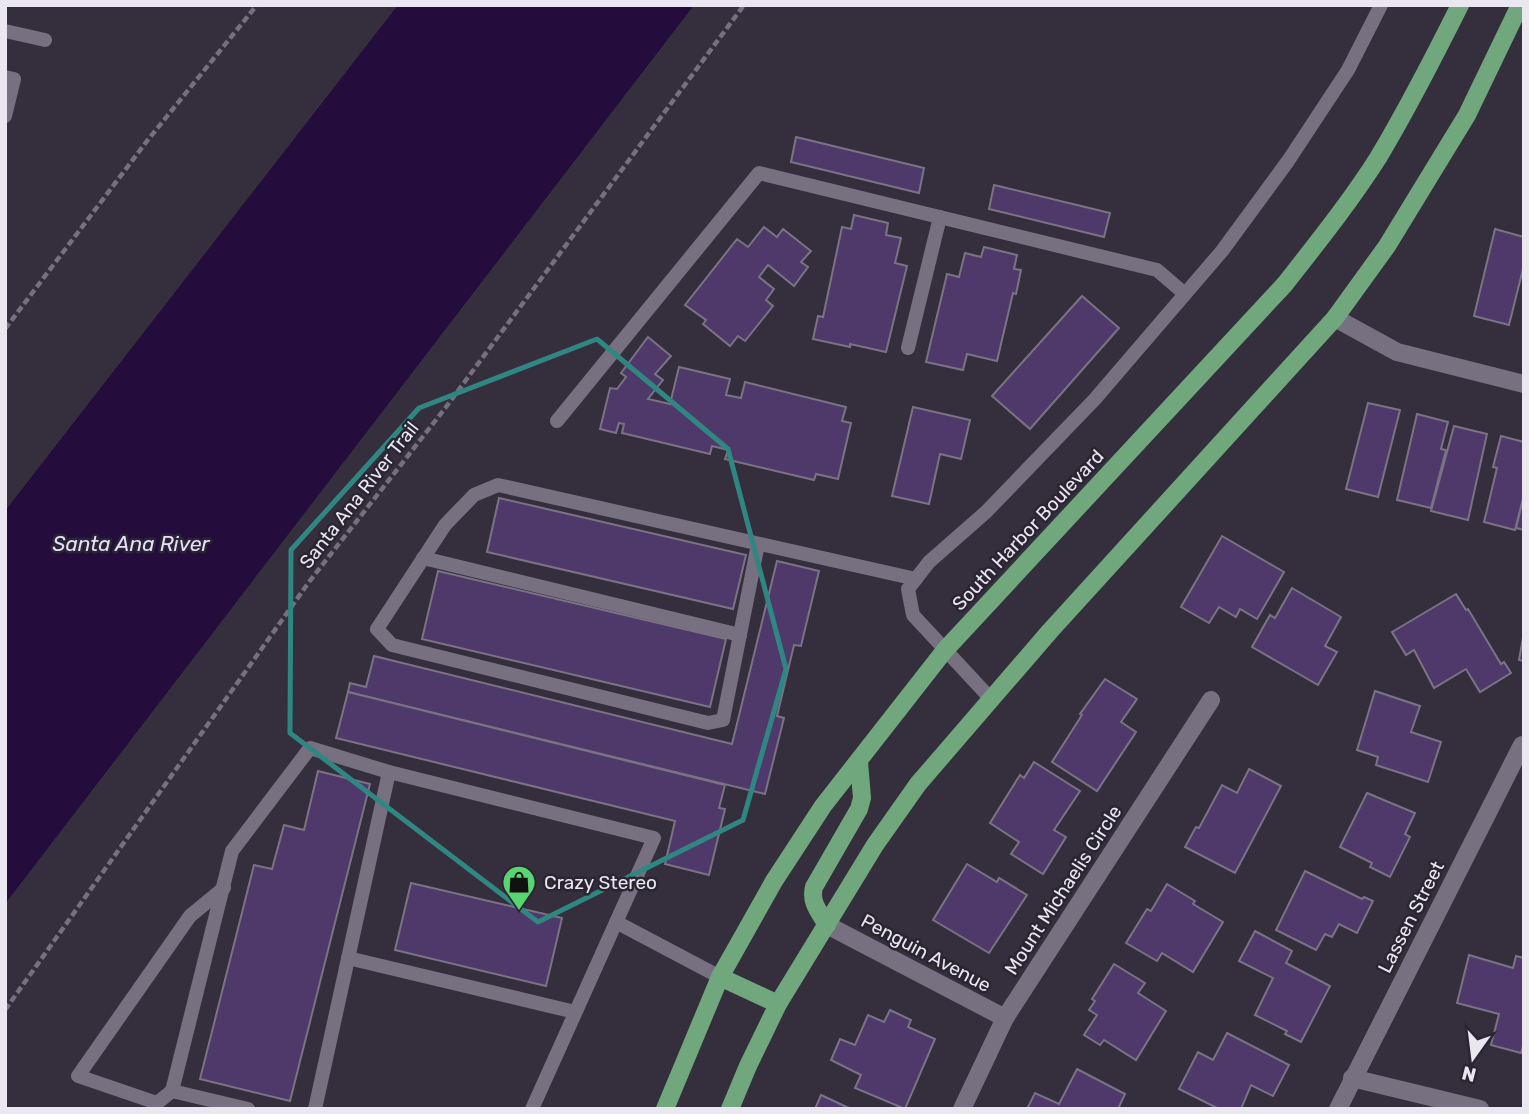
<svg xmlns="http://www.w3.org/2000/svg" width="1529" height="1114" viewBox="0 0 1529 1114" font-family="Rubik,sans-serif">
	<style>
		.water { fill: #240d3c }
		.building { fill: #4f396b; stroke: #797383; stroke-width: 2 }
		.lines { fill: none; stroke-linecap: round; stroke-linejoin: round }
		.path { stroke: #76707e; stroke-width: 4.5; stroke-dasharray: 7 3.5; stroke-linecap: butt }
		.service { stroke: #767081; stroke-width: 14 }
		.minor { stroke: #767081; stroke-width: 18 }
		.primary { stroke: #70a77d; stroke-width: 18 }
		.marked { fill: none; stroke: #308782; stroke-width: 5; stroke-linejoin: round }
		.labels { text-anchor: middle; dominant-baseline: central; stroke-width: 5; stroke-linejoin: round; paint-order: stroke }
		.street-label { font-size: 19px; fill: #ebe7f1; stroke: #2a2533 }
		.poi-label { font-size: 19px; fill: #ebe7f1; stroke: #2a2533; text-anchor: start }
		.water-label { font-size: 21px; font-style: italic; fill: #e9ddfe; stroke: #2a2533 }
	</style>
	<rect width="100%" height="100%" fill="#342e3d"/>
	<path class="water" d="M 398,5 L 694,5 L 5,904 L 5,511 Z"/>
	<g class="building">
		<path d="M 796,137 L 924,168 L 919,193 L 791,162 Z"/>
		<path d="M 994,185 L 1110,213 L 1104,237 L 989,209 Z"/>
		<path d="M 854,215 L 888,223 L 886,235 L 901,238 L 895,263 L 907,266 L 886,352 L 850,344 L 850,347 L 813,339 L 818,316 L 823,317 L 842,227 L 851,229 Z"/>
		<path d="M 764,227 L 777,237 L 783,229 L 811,251 L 801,262 L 808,267 L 794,286 L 768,265 L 759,277 L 774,289 L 766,300 L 773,306 L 745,341 L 738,336 L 730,346 L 703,324 L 706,320 L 685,305 L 737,239 L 748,247 Z"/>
		<path d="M 1495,229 L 1524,237 L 1524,265 L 1509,325 L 1474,316 Z"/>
		<path d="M 984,247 L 1017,255 L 1014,269 L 1021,270 L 1016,294 L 1013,293 L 997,361 L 967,354 L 963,370 L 926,362 L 947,274 L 959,277 L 965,253 L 981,257 Z"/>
		<path d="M 1082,296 L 1119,328 L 1030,429 L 992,396 Z"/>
		<path d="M 648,337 L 671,356 L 655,374 L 663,380 L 648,399 L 670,404 L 679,367 L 730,379 L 726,395 L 741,398 L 745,382 L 846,407 L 842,421 L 851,423 L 838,479 L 816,474 L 814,480 L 725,459 L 728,450 L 712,446 L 710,454 L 622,433 L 624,424 L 619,423 L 616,433 L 600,429 L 610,388 L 617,389 L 626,377 L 621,373 Z"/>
		<path d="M 1368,403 L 1400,410 L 1378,497 L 1346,489 Z"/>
		<path d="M 913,407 L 970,420 L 961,459 L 940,454 L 929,504 L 892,496 Z"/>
		<path d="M 1417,414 L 1448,422 L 1441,449 L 1446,450 L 1431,508 L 1397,500 Z"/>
		<path d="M 1454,426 L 1487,434 L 1468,520 L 1431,511 Z"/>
		<path d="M 1501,436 L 1524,442 L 1524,495 L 1515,530 L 1484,522 L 1497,468 L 1493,467 Z"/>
		<path d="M 1524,495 L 1524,530 L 1516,528 Z"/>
		<path d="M 499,498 L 746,555 L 733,609 L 487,552 Z"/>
		<path d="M 1222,536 L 1284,572 L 1257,619 L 1240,609 L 1236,617 L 1219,607 L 1209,623 L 1181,607 Z"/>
		<path d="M 777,561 L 819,571 L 801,646 L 794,645 L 777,716 L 784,718 L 765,794 L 348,692 L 350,683 L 366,687 L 374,656 L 732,744 Z"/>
		<path d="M 438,571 L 726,639 L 710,707 L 422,639 Z"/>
		<path d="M 1292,588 L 1341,617 L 1325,646 L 1337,652 L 1318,685 L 1252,647 L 1270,615 L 1275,618 Z"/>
		<path d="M 1456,594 L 1466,610 L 1468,609 L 1501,664 L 1504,662 L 1511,673 L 1480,692 L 1466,669 L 1434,688 L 1414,650 L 1406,655 L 1392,632 Z"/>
		<path d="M 1524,632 L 1524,661 L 1519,660 Z"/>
		<path d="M 1105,679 L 1137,699 L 1121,722 L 1136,732 L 1097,791 L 1052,762 L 1082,715 L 1080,714 Z"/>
		<path d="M 1375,691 L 1420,706 L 1411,732 L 1441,742 L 1428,782 L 1376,765 L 1378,757 L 1357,750 Z"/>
		<path d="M 348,692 L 725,785 L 719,808 L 725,809 L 709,875 L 665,864 L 675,821 L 336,738 Z"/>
		<path d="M 1034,762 L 1080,791 L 1054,830 L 1066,837 L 1043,874 L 1011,854 L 1019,842 L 990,823 L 1020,775 L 1024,778 Z"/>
		<path d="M 1249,769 L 1281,786 L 1235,873 L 1185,847 L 1196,827 L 1199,828 L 1222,785 L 1237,793 Z"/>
		<path d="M 318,771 L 370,784 L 290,1101 L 200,1079 L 254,865 L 272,869 L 284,825 L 304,830 Z"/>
		<path d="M 1367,793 L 1415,813 L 1405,834 L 1410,837 L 1390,877 L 1370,867 L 1372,863 L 1340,847 Z"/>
		<path d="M 967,864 L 997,882 L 999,878 L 1027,895 L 989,953 L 933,920 Z"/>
		<path d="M 1305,871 L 1362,899 L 1364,897 L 1373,901 L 1357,933 L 1339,924 L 1332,937 L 1325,934 L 1316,950 L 1276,930 Z"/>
		<path d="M 411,883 L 562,918 L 546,986 L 395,950 Z"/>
		<path d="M 1167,884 L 1195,901 L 1193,904 L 1223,922 L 1193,972 L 1162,953 L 1157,961 L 1126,943 L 1147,909 L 1151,911 Z"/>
		<path d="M 1255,931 L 1292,951 L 1286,963 L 1330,986 L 1301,1042 L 1285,1034 L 1287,1031 L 1255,1015 L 1273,978 L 1239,961 Z"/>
		<path d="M 1469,955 L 1513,968 L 1516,956 L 1524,958 L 1524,1043 L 1521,1053 L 1491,1045 L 1499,1014 L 1457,1003 Z"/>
		<path d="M 1114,964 L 1145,983 L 1138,993 L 1166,1011 L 1136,1060 L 1104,1040 L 1100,1045 L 1084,1035 L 1097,1015 L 1089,1010 L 1095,1001 L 1092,999 Z"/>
		<path d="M 890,1010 L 911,1020 L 908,1027 L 935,1039 L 905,1109 L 855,1088 L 861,1075 L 831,1060 L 840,1039 L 855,1045 L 868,1015 L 884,1022 Z"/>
		<path d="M 1227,1033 L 1289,1065 L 1273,1096 L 1251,1085 L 1241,1109 L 1219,1109 L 1179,1089 L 1198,1052 L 1213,1060 Z"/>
		<path d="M 1077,1069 L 1125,1094 L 1118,1109 L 1027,1109 L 1035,1093 L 1059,1104 Z"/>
		<path d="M 821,1095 L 851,1109 L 815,1109 Z"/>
	</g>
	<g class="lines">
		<g class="path">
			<path d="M 5,329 L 147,141 L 257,5"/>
			<path d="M 5,1010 L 309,582 L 443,411 L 744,5"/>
		</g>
		<g class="service">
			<path d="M 5,31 L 45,40"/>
			<path d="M 5,77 L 14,79 L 5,116"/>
			<path d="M 908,348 L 940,217"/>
			<path d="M 557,421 L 759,173 L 1157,270 L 1185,294"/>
			<path d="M 758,544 L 723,720 L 708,723 L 392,645 L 377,629 L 445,525 L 474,495 L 498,485 L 916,579"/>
			<path d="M 423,558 L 740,635"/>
			<path d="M 991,699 L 913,615 L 908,589 L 929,562 L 986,512 L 1095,399 L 1222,251 L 1288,161 L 1348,70 L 1381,5"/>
			<path d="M 616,922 L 720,977"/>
			<path d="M 348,958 L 575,1012"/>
			<path d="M 172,1091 L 157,1103 L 78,1076 L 190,916 L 224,888"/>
			<path d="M 248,1109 L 172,1091 L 232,851 L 310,748 L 389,772 L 654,838 L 532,1109"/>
			<path d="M 315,1109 L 389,772"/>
		</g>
		<g class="minor">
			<path d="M 1335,318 L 1397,352 L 1524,384"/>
			<path d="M 827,925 L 1005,1018"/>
			<path d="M 1352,1078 L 1480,1109"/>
			<path d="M 962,1109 L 1005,1018 L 1211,700"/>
			<path d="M 1338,1109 L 1522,745 L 1524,746"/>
		</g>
		<g class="primary">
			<path d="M 827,925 C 819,912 810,902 814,887 L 859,809 L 862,798 L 859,762"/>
			<path d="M 720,977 L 778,1004"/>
			<path d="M 665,1109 L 720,977 L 774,881 L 823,806 L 945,650 L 1285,284 C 1317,243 1350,202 1378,158 C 1408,108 1434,57 1460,5"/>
			<path d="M 730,1109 L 748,1066 L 778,1004 L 875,845 L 918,784 L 1050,631 L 1335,318 L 1387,246 L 1467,115 L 1520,5"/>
		</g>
	</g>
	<path class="marked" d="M 597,339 L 728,449 L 786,669 L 743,820 L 538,922 L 290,733 L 291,550 L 419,408 Z"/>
	<defs>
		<symbol id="shop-pin" viewBox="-11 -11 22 30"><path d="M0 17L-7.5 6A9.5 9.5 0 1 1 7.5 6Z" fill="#58d570" stroke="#2a2533"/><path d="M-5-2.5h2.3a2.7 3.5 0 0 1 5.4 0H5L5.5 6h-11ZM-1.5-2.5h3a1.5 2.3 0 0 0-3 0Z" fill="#111"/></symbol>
	</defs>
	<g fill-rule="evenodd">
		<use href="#shop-pin" x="500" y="863" width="38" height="52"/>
	</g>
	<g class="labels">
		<g class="street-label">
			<text transform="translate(359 495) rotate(-52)">Santa Ana River Trail</text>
			<text transform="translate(1028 530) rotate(-47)">South Harbor Boulevard</text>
			<text transform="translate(1063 890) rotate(-57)">Mount Michaelis Circle</text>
			<text transform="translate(1411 917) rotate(-63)">Lassen Street</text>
			<text transform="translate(926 953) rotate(28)">Penguin Avenue</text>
		</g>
		<g class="poi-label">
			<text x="544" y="882">Crazy Stereo</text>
		</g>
		<g class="water-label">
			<text x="131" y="543">Santa Ana River</text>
		</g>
	</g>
	<rect width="1529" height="1114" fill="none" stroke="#ebe7f1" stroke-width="14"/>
	<g transform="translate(1473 1058) rotate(194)" stroke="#2a2533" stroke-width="5" paint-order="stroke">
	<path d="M0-5L12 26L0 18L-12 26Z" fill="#ebe7f1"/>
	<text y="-10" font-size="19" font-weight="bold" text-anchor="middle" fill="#ebe7f1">N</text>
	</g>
</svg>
